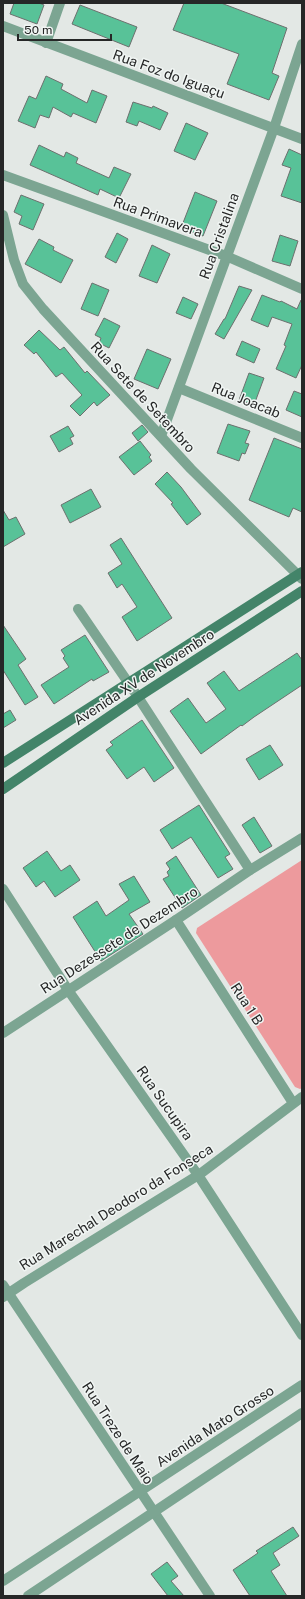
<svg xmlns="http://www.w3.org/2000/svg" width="305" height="1599" viewBox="0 0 305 1599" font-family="'Public Sans',sans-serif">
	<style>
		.green { fill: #ed9a9d }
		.building { fill: #58c298; stroke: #6c706e }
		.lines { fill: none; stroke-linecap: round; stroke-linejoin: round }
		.street { stroke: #7ca592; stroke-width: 10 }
		.secondary { stroke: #438469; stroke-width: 10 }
		.labels { text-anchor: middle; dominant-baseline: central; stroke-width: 3; stroke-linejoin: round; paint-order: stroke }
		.street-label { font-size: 14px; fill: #262727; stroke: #f0f5f3 }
	</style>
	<rect width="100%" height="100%" fill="#e3e8e5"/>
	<path class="green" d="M 302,860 L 302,1088 L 300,1089 L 295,1087 L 196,933 L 197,928 Z"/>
	<g class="building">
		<path d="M 14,3 L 39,3 L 44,5 L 37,24 L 10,14 Z"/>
		<path d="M 184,3 L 221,3 L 287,28 L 272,73 L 279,76 L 269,100 L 227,84 L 239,54 L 173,30 Z"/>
		<path d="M 80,5 L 137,27 L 129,47 L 72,24 Z"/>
		<path d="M 46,76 L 63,84 L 61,89 L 87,103 L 92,90 L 107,96 L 96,123 L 73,113 L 71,117 L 53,107 L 49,118 L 40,115 L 35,128 L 18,121 L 29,96 L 36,99 Z"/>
		<path d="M 133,102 L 152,108 L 153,106 L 168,113 L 160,130 L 139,121 L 137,126 L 126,122 Z"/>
		<path d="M 186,123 L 208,133 L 195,160 L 174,151 Z"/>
		<path d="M 39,145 L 64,157 L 66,152 L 78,158 L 76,163 L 109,178 L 114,167 L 131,174 L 119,198 L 100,189 L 98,195 L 30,165 Z"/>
		<path d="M 289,149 L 302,155 L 302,203 L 281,196 L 291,168 L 282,165 Z"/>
		<path d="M 195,192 L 217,201 L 203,236 L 181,228 Z"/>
		<path d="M 21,195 L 44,204 L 33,230 L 19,224 L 22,216 L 14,212 Z"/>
		<path d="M 117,233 L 128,239 L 116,263 L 105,257 Z"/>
		<path d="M 280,235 L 298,241 L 290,266 L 272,261 Z"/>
		<path d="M 39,239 L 54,247 L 53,250 L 73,260 L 61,283 L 25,264 Z"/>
		<path d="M 152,245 L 170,254 L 157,283 L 139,276 Z"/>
		<path d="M 92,283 L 109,290 L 98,316 L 81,309 Z"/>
		<path d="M 239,286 L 252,290 L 224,339 L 215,334 L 224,319 L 225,319 Z"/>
		<path d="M 262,295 L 280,302 L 281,301 L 297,309 L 301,300 L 302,300 L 302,365 L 296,378 L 276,369 L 286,346 L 284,345 L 292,324 L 272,317 L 268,327 L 251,320 Z"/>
		<path d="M 183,297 L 198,304 L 191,319 L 176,313 Z"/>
		<path d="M 104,318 L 120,326 L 109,348 L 99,343 L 101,338 L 95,335 Z"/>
		<path d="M 39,330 L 60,350 L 64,347 L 85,373 L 87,371 L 110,395 L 97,406 L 94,402 L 80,416 L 70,406 L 82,395 L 62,373 L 56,377 L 36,352 L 34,354 L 24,345 Z"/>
		<path d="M 242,341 L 260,349 L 254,363 L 236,355 Z"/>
		<path d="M 147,349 L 171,359 L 158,389 L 134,379 Z"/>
		<path d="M 249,373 L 264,378 L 254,405 L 239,400 Z"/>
		<path d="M 294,391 L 302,394 L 302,417 L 286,410 Z"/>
		<path d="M 228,424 L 250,431 L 245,443 L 249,444 L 245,454 L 242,453 L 239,461 L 217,453 Z"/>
		<path d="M 142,425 L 148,432 L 138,441 L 132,433 Z"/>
		<path d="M 68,426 L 74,436 L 70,438 L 73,444 L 59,452 L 50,436 Z"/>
		<path d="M 274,438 L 302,449 L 302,512 L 293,508 L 289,517 L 249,500 Z"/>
		<path d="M 140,441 L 151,455 L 149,457 L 152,461 L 134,475 L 119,457 Z"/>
		<path d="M 167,472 L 181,487 L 201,514 L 187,525 L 171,504 L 173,503 L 155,484 Z"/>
		<path d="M 91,489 L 101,507 L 70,523 L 61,505 Z"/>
		<path d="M 3,510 L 9,520 L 16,517 L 25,534 L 3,547 Z"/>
		<path d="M 121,538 L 172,618 L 137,641 L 122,617 L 137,607 L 122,584 L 117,588 L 108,573 L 122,564 L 110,545 Z"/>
		<path d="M 3,625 L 26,659 L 18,665 L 38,697 L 25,705 L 3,670 Z"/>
		<path d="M 85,635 L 109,672 L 93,681 L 92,679 L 54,704 L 41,685 L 69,667 L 63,658 L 65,656 L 61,650 Z"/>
		<path d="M 297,653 L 302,660 L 302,685 L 254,717 L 242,726 L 241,725 L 201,754 L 170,711 L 188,698 L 206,723 L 226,709 L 207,683 L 224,671 L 239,691 Z"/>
		<path d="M 10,710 L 16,720 L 3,728 L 3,714 Z"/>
		<path d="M 142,720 L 174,768 L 154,782 L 144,767 L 127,779 L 106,750 L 113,745 L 110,742 Z"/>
		<path d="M 270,745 L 283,765 L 259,780 L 246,759 Z"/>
		<path d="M 199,805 L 230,854 L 225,857 L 233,869 L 218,878 L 191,837 L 172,849 L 160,830 Z"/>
		<path d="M 254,817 L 272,846 L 260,853 L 242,825 Z"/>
		<path d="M 47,851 L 61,871 L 70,865 L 80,880 L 55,897 L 44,881 L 36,887 L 23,868 Z"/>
		<path d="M 176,856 L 201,895 L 182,908 L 163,879 L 169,876 L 167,872 L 170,869 L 166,863 Z"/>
		<path d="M 134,876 L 150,902 L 129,914 L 143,934 L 101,961 L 73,917 L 97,901 L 106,916 L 129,900 L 119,884 Z"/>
		<path d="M 293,1527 L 299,1536 L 273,1553 L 280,1565 L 271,1571 L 287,1596 L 250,1596 L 233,1570 L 258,1553 L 256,1551 Z"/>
		<path d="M 167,1562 L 178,1576 L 171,1581 L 184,1596 L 168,1596 L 151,1574 Z"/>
	</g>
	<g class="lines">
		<g class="street">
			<path d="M 3,26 L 302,139"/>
			<path d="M 46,43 L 60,3"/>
			<path d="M 3,175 L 226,256 L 302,289"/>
			<path d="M 3,215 L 14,260 L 23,284 L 43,309 L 191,469 L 302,579"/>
			<path d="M 179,388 L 302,438"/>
			<path d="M 161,436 L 274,128 L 302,44"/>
			<path d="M 78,609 L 138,697 L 250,870"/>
			<path d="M 3,889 L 68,990 L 198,1175 L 302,1335"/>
			<path d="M 176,920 L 293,1103"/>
			<path d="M 3,1033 L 176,920 L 250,870 L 302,838"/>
			<path d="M 3,1285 L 210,1596"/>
			<path d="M 3,1297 L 24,1283 L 200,1174 L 302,1097"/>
			<path d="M 3,1581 L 302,1385"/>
			<path d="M 28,1596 L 302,1413"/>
		</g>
		<g class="secondary">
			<path d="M 3,763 L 302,572"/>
			<path d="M 3,789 L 138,697 L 302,591"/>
		</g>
	</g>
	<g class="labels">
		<g class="street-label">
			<text transform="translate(169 74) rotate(20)">Rua Foz do Iguaçu</text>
			<text transform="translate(158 217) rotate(20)">Rua Primavera</text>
			<text transform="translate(219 236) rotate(-70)">Rua Cristalina</text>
			<text transform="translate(143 397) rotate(47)">Rua Sete de Setembro</text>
			<text transform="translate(246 400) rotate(22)">Rua Joacab</text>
			<text transform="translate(144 677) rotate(-33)">Avenida XV de Novembro</text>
			<text transform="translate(119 940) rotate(-33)">Rua Dezessete de Dezembro</text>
			<text transform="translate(247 1004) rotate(57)">Rua 1 B</text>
			<text transform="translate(165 1103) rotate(55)">Rua Sucupira</text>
			<text transform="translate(116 1207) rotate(-32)">Rua Marechal Deodoro da Fonseca</text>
			<text transform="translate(215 1426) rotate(-33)">Avenida Mato Grosso</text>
			<text transform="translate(118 1433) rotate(57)">Rua Treze de Maio</text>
		</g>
	</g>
	<rect width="305" height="1599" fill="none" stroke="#262727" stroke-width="8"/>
	<path d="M18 34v6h93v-6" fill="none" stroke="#262727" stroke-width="2"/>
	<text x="24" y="34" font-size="12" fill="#262727" stroke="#f0f5f3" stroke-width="3" paint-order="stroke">50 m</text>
</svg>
